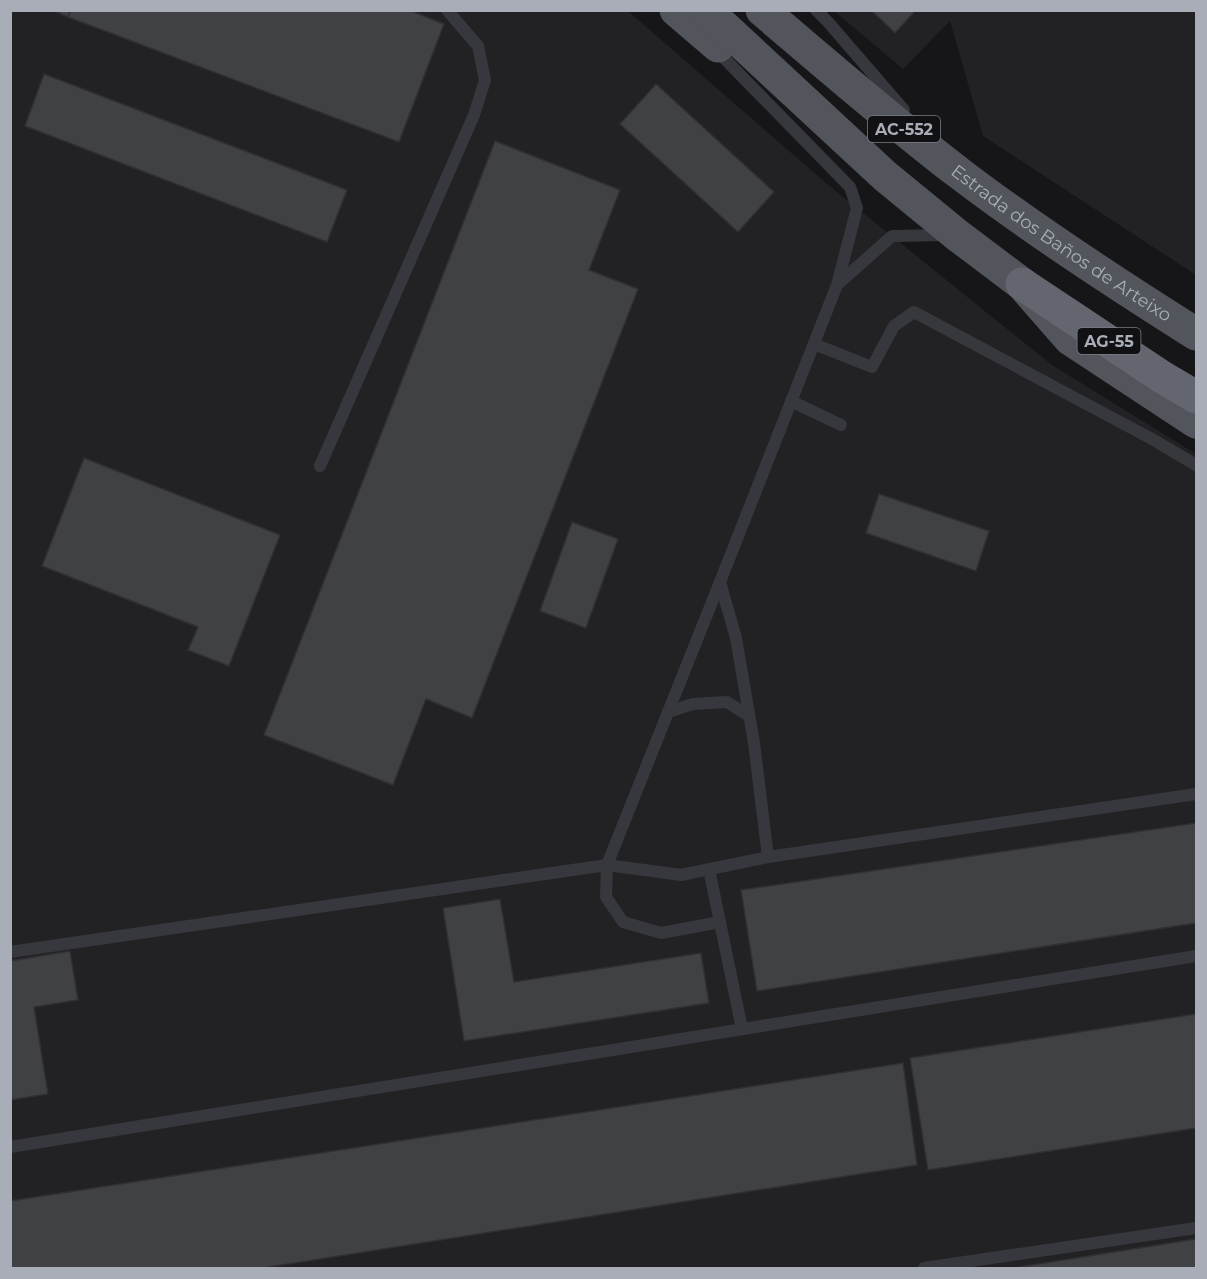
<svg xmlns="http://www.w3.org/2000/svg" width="1207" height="1279" viewBox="0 0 1207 1279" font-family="Montserrat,sans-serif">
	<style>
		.built { fill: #222225 }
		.building { fill: #404145; stroke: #303034; stroke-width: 1.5 }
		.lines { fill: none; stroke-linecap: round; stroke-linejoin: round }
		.service { stroke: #37383d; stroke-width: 12 }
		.primary { stroke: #53555c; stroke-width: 33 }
		.motorway { stroke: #63666e; stroke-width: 33 }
		.labels { text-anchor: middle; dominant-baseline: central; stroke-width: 4.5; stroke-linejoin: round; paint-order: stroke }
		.shield { fill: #111113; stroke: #7b7e86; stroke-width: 1.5 }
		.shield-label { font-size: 16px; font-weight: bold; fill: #a8adb8 }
		.street-label { font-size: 18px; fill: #a8adb8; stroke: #111113 }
	</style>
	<rect width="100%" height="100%" fill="#161618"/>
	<g class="built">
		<path d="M 10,11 L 628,11 L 827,184 L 1052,365 L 1196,454 L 1196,1268 L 11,1268 Z"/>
		<path d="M 834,11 L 1196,11 L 1196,275 L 983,136 L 950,21 L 903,69 Z"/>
	</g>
	<g class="building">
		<path d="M 52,10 L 71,10 L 68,17 Z"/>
		<path d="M 71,10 L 409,10 L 444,24 L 399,142 L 68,17 Z"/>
		<path d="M 871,10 L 916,10 L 895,33 Z"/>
		<path d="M 44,74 L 347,190 L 327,242 L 25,126 Z"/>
		<path d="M 656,84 L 774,192 L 738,232 L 620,124 Z"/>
		<path d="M 495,141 L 620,190 L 589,270 L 638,289 L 472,718 L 426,699 L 393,785 L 264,735 Z"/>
		<path d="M 84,458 L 280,535 L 229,666 L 188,650 L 198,627 L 42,566 Z"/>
		<path d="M 879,494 L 989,531 L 976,571 L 866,533 Z"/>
		<path d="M 572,522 L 618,539 L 586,628 L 540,611 Z"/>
		<path d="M 1196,823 L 1196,923 L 757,991 L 741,890 Z"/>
		<path d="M 500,899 L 514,982 L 701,953 L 709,1003 L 464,1041 L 443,908 Z"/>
		<path d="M 70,951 L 78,1000 L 34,1007 L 48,1094 L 10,1100 L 10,961 Z"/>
		<path d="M 1196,1014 L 1196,1128 L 928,1170 L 910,1058 Z"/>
		<path d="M 903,1063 L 917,1165 L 263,1268 L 10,1268 L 10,1201 Z"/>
		<path d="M 1196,1239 L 1196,1268 L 1013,1268 Z"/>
	</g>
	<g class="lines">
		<g class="service">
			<path d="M 816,10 L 828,22 L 904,110"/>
			<path d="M 716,50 L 850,187 L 857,208 L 837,285 L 720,582"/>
			<path d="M 838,284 L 892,236 L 946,235"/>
			<path d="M 814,344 L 872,367 L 894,326 L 914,312 L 1152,439 L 1196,465"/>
			<path d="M 791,401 L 841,425"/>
			<path d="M 320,466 L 474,115 L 485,80 L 478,46 L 447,10"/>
			<path d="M 668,712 L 693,704 L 727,702 L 749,716"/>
			<path d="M 709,869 L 742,1029"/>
			<path d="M 720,922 L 661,933 L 623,922 L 606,897 L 607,865 L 720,582 L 736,638 L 754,743 L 768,857"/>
			<path d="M 10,952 L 607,865 L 681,875 L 768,857 L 1196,794"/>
			<path d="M 10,1147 L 1196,956"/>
			<path d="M 924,1268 L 1196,1228"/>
		</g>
		<g class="primary">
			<path d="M 676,10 L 718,46"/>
			<path d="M 706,10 L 885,176 L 957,235 L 1022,284 L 1070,339 L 1196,422"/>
			<path id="s1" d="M 762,10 C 827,65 891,121 959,173 C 1035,231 1115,283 1196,334"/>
		</g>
		<path class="motorway" d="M 1022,284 L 1162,377 L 1196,397"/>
	</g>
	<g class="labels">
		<g class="shield">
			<rect x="868" y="116" width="72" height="26" rx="4.5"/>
			<rect x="1077.5" y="328" width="63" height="26" rx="4.5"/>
		</g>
		<g class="shield-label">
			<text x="904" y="129">AC-552</text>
			<text x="1109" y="341">AG-55</text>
		</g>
		<g class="street-label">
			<text stroke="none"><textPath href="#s1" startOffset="380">Estrada dos Baños de Arteixo</textPath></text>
		</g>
	</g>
	<rect width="1207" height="1279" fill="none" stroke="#a8adb8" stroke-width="24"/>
</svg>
